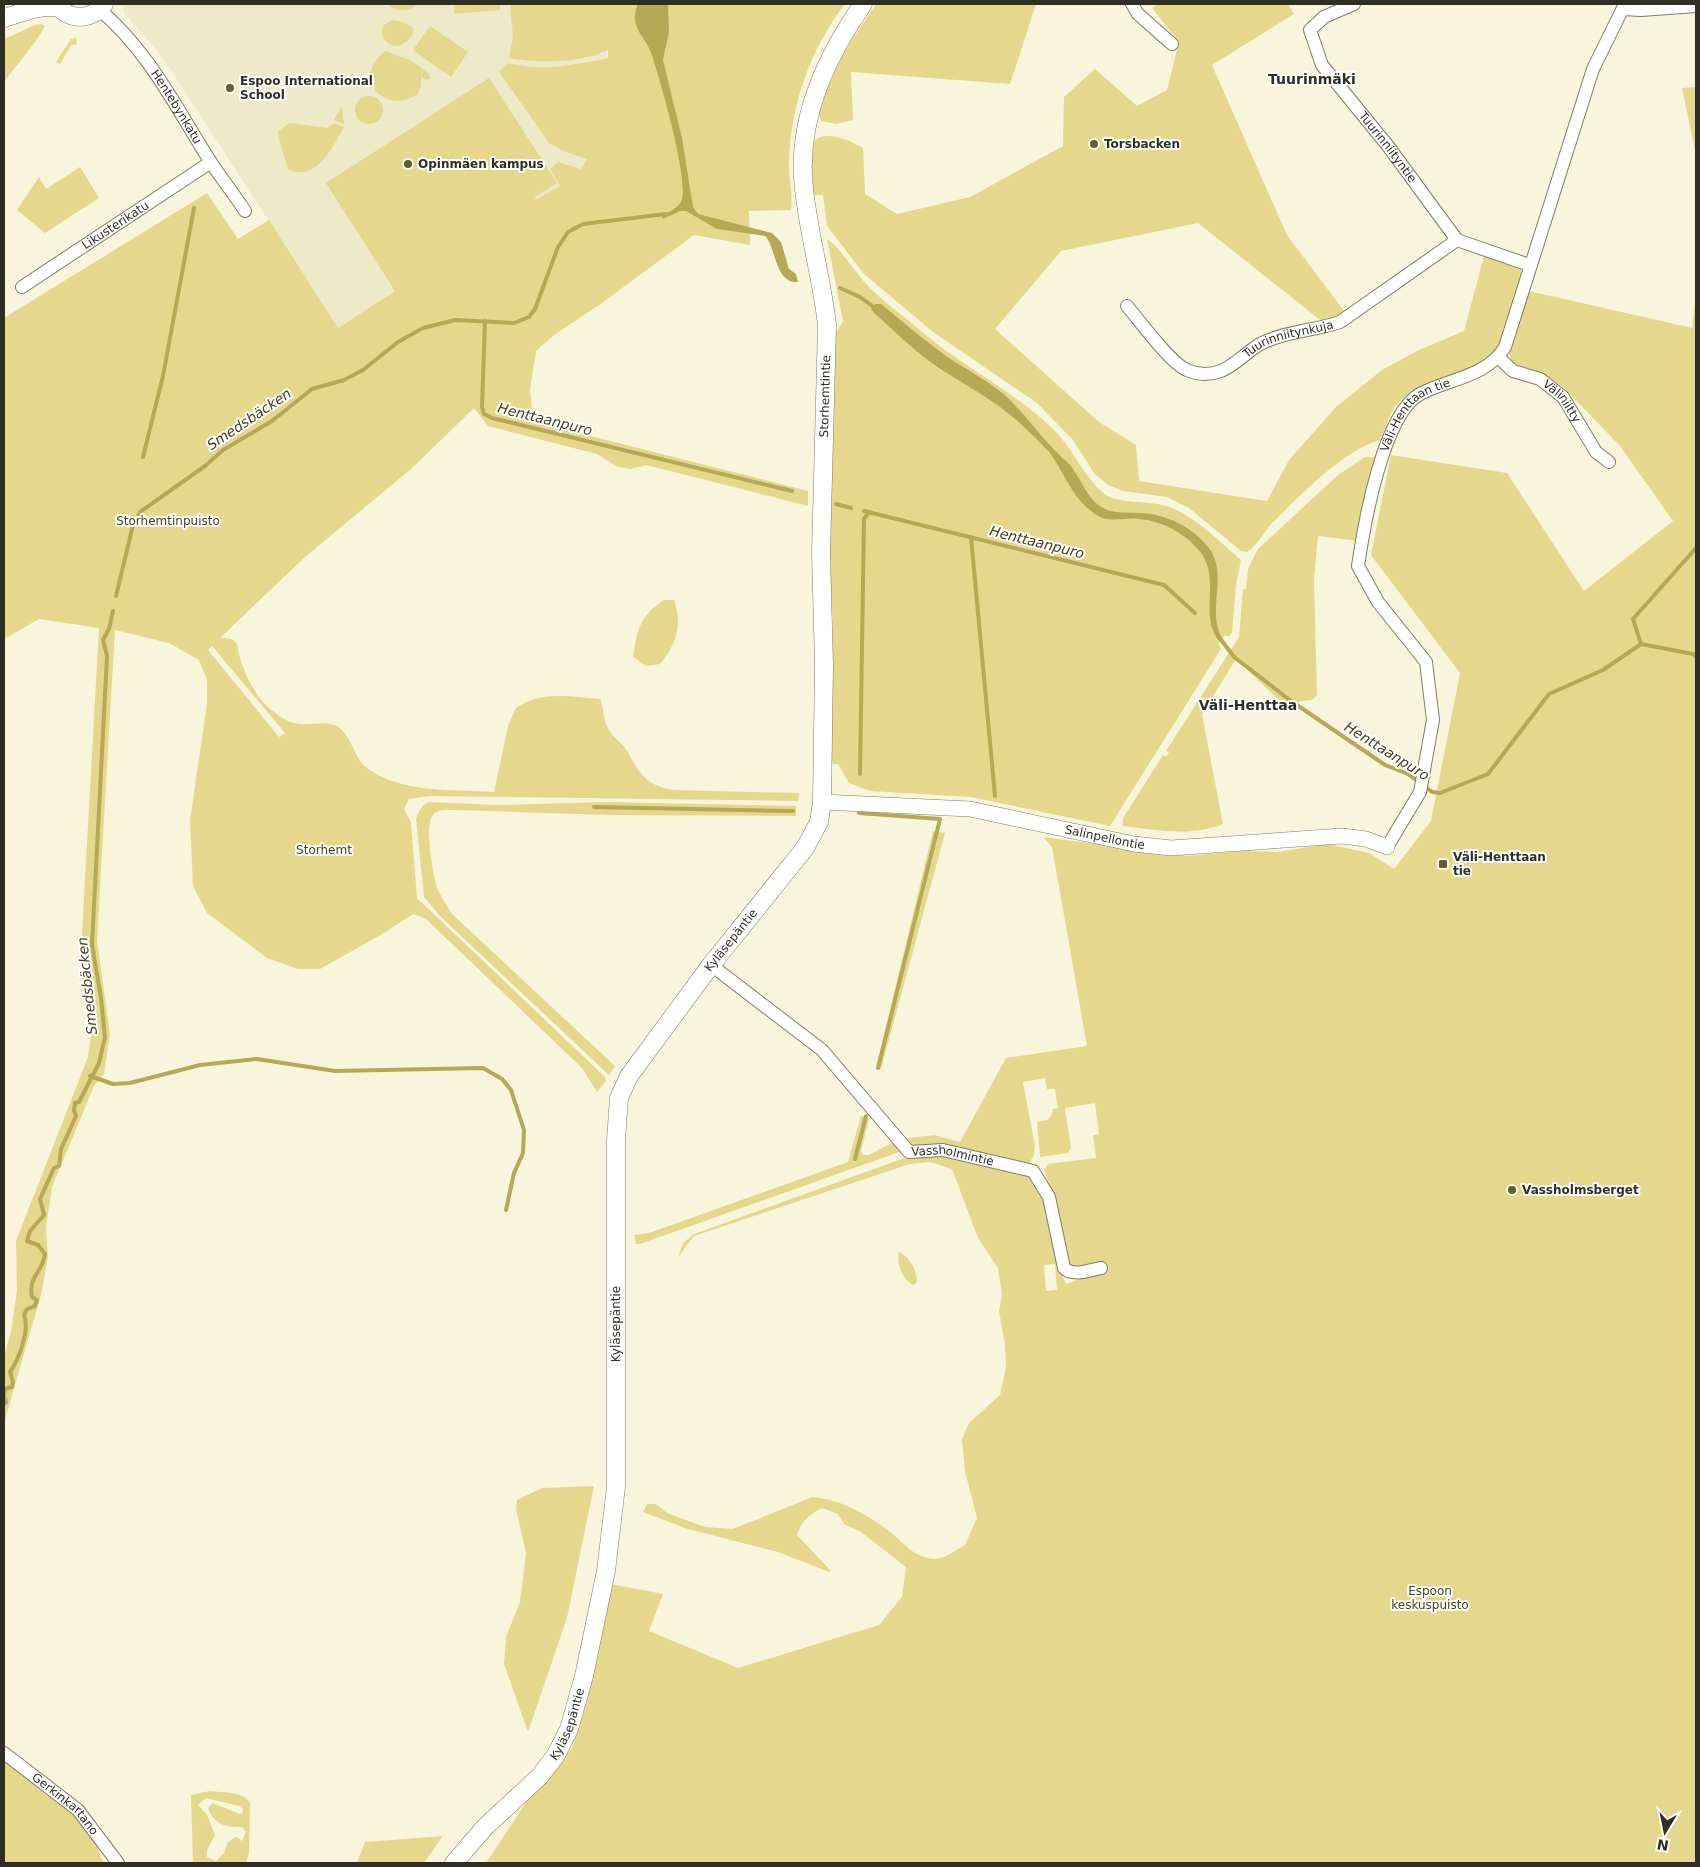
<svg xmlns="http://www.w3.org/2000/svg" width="1700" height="1867" viewBox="0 0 1700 1867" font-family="'DejaVu Sans',sans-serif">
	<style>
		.built { fill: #eee9c9 }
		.green { fill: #e5d88c; fill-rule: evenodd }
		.water { fill: #b6a855 }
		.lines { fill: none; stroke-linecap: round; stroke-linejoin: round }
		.stream { stroke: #b6a855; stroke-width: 4 }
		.minor-casing { stroke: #7f7c66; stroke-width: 14 }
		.tertiary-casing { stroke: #7f7c66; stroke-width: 16 }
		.secondary-casing { stroke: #7f7c66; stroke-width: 19 }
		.minor { stroke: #fff; stroke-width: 12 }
		.tertiary { stroke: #fff; stroke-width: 15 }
		.secondary { stroke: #fff; stroke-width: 18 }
		.poi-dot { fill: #665e2a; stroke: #fff; stroke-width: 2 }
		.labels { text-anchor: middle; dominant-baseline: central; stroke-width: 4; stroke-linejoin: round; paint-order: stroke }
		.poi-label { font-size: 12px; font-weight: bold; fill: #2f2e25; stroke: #fff; text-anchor: start }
		.street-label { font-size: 12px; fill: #2f2e25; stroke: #fff }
		.park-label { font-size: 12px; fill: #49431f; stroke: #fff }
		.neighbourhood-label { font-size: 14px; font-weight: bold; fill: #2f2e25; stroke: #fff }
		.water-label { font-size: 14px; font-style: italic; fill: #47401c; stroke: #fff }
	</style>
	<rect width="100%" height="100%" fill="#f9f5dd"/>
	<path class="built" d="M 123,4 L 609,4 L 606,94 L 592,152 L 581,169 L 560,186 L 338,328 L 171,70 L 156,49 L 124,13 Z"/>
	<g class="green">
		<path d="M 387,4 L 417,4 C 409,13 395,12 387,4 Z"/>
		<path d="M 454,4 L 500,4 L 500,10 L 454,14 Z"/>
		<path d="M 510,4 L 845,4 C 810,49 790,107 789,164 C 789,180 793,195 791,210 L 749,211 L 750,245 L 694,235 L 602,303 L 554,335 L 536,351 L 530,390 L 532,408 L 540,420 L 559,428 L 808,491 L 808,506 L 646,465 L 631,469 L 618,467 L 597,454 L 488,426 L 474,408 L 411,469 L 305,557 L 220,638 C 226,638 232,637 236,643 C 239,647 238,654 240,658 C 245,675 255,695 268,707 C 277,715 289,724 301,724 C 312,725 324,721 335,725 C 351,732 353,757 366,767 C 400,794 454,789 494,792 L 508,726 L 516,708 C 540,690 573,697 601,699 C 603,709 604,722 609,730 C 613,738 623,743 627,751 C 640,774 645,784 672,790 L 799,793 L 798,801 L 429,796 L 409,799 L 404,809 L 411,822 L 417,898 L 605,1077 L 606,1081 L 597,1092 L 582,1068 L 426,919 L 413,914 L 384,933 L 320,969 L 298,969 L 267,958 L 207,913 L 193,886 L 190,820 L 207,704 L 207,680 L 199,660 L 169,643 L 115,630 L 97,940 L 110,1034 L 104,1074 L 94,1086 L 52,1187 L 46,1227 L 48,1257 L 41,1295 L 4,1423 L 4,1356 L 11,1332 L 17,1291 L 16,1241 L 88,1057 L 92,1029 L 92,1002 L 81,951 L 99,628 L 39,619 L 4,639 L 4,318 L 207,193 L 238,239 L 269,220 L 338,328 L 395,291 L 326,183 L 489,78 L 557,183 L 535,197 L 536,200 L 560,186 L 550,169 L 558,162 L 581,169 L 587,159 L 566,152 L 550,144 L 499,72 L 507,63 C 542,72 573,65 608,58 L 608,50 C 581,63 538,64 509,58 L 513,37 ZM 212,646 L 285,733 L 279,737 L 208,650 Z"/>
		<path d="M 876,4 L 1036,4 L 1010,84 L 851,72 L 853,120 L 837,124 L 821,121 C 809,93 861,29 876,4 Z"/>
		<path d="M 1158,4 L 1288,4 L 1294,14 L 1212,65 L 1287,235 L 1344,311 L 1324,323 L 1198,223 L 1061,251 L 995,329 L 1099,422 L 1136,445 L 1139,481 L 1267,501 L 1289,460 L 1336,407 L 1382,370 L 1419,350 L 1464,331 L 1484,256 L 1521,270 L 1522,276 C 1516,296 1507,345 1491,358 C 1462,381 1417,376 1394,408 C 1388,417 1385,430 1380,440 C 1342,451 1301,495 1272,523 C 1264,532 1257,546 1247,552 L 1241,551 L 1189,508 L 1167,497 L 1123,491 L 1108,485 L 1094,473 L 1073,440 L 1037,403 L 933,332 L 864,274 L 827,226 L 823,195 L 810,195 C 810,181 808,165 810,151 C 814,124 850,140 863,148 L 865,194 L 897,214 L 970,197 L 1063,146 L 1064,97 L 1095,69 L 1137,106 L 1167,90 L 1179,42 L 1152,8 Z"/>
		<path d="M 393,20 C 406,22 424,28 406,42 C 390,56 368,28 393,20 Z"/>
		<path d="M 41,24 L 45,26 C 35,45 17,64 4,82 L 4,39 L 35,25 Z"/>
		<path d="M 430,26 L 468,52 L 451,77 L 413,50 Z"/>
		<path d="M 76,38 L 77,44 L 71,45 L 60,64 L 56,62 L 71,39 Z"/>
		<path d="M 386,51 L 412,61 L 429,74 L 430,78 L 426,80 L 421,76 L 421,86 L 417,95 C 401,104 389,103 375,91 L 374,80 L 372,86 L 368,85 C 367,75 377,55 386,51 Z"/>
		<path d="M 1696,87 L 1696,155 L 1682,88 Z"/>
		<circle cx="369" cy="110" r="14"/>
		<path d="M 342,106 L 344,124 L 334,120 Z"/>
		<path d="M 290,123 L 327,128 L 334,123 L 344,127 C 334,145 315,184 288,169 L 278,136 L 278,131 Z"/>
		<path d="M 80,167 L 99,198 L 45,233 L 17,210 L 39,177 L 46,189 Z"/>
		<path d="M 827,239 C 840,247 856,274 869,287 C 885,303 904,316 921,331 C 963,367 1014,391 1054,430 C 1074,450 1084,478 1106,495 C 1118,504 1154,500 1172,508 C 1198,519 1220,542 1241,560 L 1236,585 L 1232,633 L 1230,636 L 1224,636 L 1218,644 L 1221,649 L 1110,826 L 971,797 L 870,791 L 849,783 L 838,764 L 833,764 L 829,749 L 833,618 L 828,576 L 834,336 L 843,321 Z"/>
		<path d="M 1529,291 L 1692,328 L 1696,291 L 1696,1863 L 486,1863 L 527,1801 L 572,1748 L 588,1696 L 611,1584 L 663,1594 L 649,1631 L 738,1668 L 879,1625 L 902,1597 L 906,1567 L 861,1532 L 844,1524 L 838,1514 L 822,1508 C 808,1515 802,1521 797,1535 L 831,1571 L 829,1572 L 778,1552 L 688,1529 L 643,1512 L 647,1504 L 656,1504 L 667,1513 L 705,1527 L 733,1529 L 812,1497 C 840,1499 866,1514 889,1531 C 904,1543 913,1557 934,1559 C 943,1560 957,1549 965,1545 L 977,1518 L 965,1471 L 962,1439 L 969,1423 L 1000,1395 L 1006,1367 L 1005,1345 L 999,1311 L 1002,1295 L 998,1268 L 978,1238 L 952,1169 L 930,1162 L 910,1164 L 694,1236 L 678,1257 L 683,1243 L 694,1234 L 907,1157 L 933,1153 L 1028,1174 L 1042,1189 L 1058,1266 L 1066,1284 L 1108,1269 L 1106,1265 L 1073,1271 L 1060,1256 L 1048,1181 L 1044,1170 L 1048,1164 L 1096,1158 L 1093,1135 L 1099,1134 L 1095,1103 L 1065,1108 L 1071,1148 L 1068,1153 L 1040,1157 L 1037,1122 C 1047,1121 1051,1120 1053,1109 L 1058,1108 L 1055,1089 L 1047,1089 L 1045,1078 L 1023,1082 L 1035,1146 L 1034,1155 L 1028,1165 L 915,1148 L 900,1139 L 934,1135 L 960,1142 L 1006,1058 L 1087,1046 L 1052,847 L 1043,837 L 1189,856 L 1239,851 L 1278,852 L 1327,844 L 1369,853 L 1394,869 L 1431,821 L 1460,673 L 1371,555 L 1391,455 L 1507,473 L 1584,591 L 1673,521 L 1620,446 L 1563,387 L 1545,375 L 1512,363 L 1509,352 ZM 1055,1264 L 1057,1290 L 1046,1291 L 1044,1265 Z"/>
		<path d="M 1365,457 L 1377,457 L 1358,541 L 1318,536 L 1314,579 L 1317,695 L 1312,700 L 1302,701 L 1285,706 L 1236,659 L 1202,714 L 1223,824 C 1193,837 1155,830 1123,826 L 1123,818 L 1163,755 L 1166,757 L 1169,752 L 1166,751 L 1239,637 L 1243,589 L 1246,589 L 1248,569 L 1258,549 L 1338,475 Z"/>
		<path d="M 664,600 L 674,600 C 683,625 676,645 660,664 L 646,666 L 633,657 C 637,630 640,615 664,600 Z"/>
		<path d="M 429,802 L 497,805 L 610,802 L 796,806 L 796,816 L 608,815 L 455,810 C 447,810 438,808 433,815 C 424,825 433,878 438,890 C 442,898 447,906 452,914 L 615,1066 L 609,1075 L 441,917 L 424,897 L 416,819 C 419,811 421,805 429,802 Z"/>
		<path d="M 933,831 L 945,833 L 881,1069 L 876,1068 Z"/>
		<path d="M 861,1116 L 869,1119 L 861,1151 L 863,1155 L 869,1155 L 895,1141 L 902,1151 L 640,1244 L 636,1244 L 634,1235 L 649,1233 L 848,1162 Z"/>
		<path d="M 899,1252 C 910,1257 917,1270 917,1282 L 913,1285 C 902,1279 896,1263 899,1252 Z"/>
		<path d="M 594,1486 L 567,1618 L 528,1732 L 504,1664 L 506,1637 L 520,1602 L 526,1553 L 516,1509 L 517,1500 L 542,1488 Z"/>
		<path d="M 4,1753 L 90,1825 L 101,1858 L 105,1863 L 4,1863 Z"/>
		<path d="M 210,1791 C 223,1793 243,1791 250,1803 L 249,1853 L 246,1863 L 193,1863 L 191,1795 ZM 206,1798 L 239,1806 L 243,1809 L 243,1813 L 240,1814 L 212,1803 L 208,1808 C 214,1825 226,1827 242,1827 L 246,1832 L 242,1841 L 236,1837 L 228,1842 L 224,1853 L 216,1861 L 207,1857 L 207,1850 L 215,1835 L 207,1815 L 198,1805 Z"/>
		<path d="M 443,1836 L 424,1863 L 357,1863 L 365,1842 Z"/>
	</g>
	<g class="water">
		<path d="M 638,4 L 668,4 L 669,32 L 663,60 L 682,138 L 693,207 L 698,214 L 772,233 L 781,242 L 789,269 L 796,274 L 798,282 C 775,284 776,247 765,236 L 717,229 L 686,211 L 680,211 L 663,219 L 661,216 C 668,212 680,208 682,199 C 688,176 660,79 651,53 C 645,35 628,28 638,4 Z"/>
		<path d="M 875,304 L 881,304 C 902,321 924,340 946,356 C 967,370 991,382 1009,399 C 1030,420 1046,444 1068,463 C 1081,476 1086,499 1103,508 C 1115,514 1126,512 1140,513 C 1166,514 1193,527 1209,548 C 1229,575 1206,610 1222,638 L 1220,642 C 1196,615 1225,576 1196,547 C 1181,531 1161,521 1139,519 C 1124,517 1108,524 1095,514 C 1072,498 1065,474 1050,453 C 1042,444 1032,435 1023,426 C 995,400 970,388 939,368 C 916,353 896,332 875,314 L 871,309 Z"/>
	</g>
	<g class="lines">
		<g class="stream">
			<path d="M 840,288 L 860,297 L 875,308"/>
			<path d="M 485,321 L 482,407 L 484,414 L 492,418 L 792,491"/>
			<path d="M 143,457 L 163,376 L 194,208"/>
			<path d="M 836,504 L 851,508"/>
			<path d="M 864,511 L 1164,585 L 1195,613"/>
			<path d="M 971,537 L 995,796"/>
			<path d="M 116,596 L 132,529 L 140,512 L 205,466 L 223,450 L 272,421 L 312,389 L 344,380 L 363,370 L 398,342 L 423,328 L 455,320 L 514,323 L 529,317 L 535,309 L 558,247 L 568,232 L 583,224 L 666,214"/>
			<path d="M 1219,637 L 1234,657 L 1291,701 L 1385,765 L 1408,774 L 1432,792 L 1440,793 L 1488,774 L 1549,694 L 1603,670 L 1641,644 L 1693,654 L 1696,657"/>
			<path d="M 1641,644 L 1633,619 L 1696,548"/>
			<path d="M 860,774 L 864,519 L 869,512"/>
			<path d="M 594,807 L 793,811"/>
			<path d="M 859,813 L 940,819 L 878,1068"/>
			<path d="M 90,1076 L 113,1084 L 130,1083 L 200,1065 L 257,1059 L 335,1071 L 483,1068 L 502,1079 L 511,1090 L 524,1130 L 523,1153 L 514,1173 L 506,1210"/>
			<path d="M 855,1159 L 866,1116"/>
			<path d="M 4,1395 L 5,1389 L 12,1387 L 13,1382 L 10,1372 C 19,1359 30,1330 24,1315 L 27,1309 L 35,1306 L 37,1300 L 32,1297 C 28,1276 42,1274 45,1254 L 38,1245 L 27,1241 L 30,1231 L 44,1215 L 40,1199 L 54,1168 L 59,1166 L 61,1149 L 76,1116 L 74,1111 L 75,1103 L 79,1102 L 99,1063 L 105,1037 L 101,998 L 92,944 L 107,656 L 103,640 L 109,629 L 113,611"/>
			<path d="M 4,1396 L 6,1402 L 4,1404"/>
		</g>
		<defs>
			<g id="minor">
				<path d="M 1132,4 L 1138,14 L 1172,44"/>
				<path id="s1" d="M 1354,4 L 1324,17 L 1310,30 L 1322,65 L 1388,146 L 1457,240 L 1529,265"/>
				<path d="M 1623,9 L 1641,10 L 1696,6"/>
				<path id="s2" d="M 100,10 C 150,53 175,106 210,161 C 221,178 234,194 245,211"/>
				<path id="s3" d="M 22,287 L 211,162"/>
				<path id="s4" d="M 1127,306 C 1140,321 1170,363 1187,370 C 1198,375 1210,375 1221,371 C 1236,365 1247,351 1262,343 C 1287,331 1314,331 1340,322 L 1457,240"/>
				<path id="s5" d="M 1499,358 L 1513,371 L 1540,379 L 1563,397 L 1596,452 L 1609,462"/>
				<path id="s6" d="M 1387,847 L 1420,792 L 1433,720 L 1426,662 L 1378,602 L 1358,566 C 1364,525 1383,414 1420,394 C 1448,379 1487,377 1505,347 L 1593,69 L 1625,4"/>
				<path id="s7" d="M 711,965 L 822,1050 L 909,1152 L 943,1150 L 1033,1171 L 1049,1197 L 1064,1268 C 1073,1277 1090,1270 1101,1268"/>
				<path id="s8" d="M 4,1753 L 78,1810 L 118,1863"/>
			</g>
			<g id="tertiary">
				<path id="s9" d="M 822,802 L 970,809 L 1134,844 L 1171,848 L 1342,836 L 1366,839 L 1387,847"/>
			</g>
			<g id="secondary">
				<path d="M 57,4 C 68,22 93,20 104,4"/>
				<path d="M 4,18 C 22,13 41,4 60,8"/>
				<path id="s10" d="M 454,1863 L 485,1827 L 540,1776 L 556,1755 L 569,1729 L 584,1676 L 606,1571 L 616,1487 L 616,1140 L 619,1098 L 629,1076 L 711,965 L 805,848 L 819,822 L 822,802 L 824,665 L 821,553 L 827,325 C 822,280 809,235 804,189 C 796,121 825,58 863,4"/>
			</g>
		</defs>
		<use href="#minor" class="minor-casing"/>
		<use href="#tertiary" class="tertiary-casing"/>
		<use href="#secondary" class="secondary-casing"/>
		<use href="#minor" class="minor"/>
		<use href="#tertiary" class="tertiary"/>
		<use href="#secondary" class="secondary"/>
	</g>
	<g class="poi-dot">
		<circle cx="230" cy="88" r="5"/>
		<circle cx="1094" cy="144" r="5"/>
		<circle cx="408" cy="164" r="5"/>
		<rect x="1438" y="859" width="10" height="10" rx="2.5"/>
		<circle cx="1512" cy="1190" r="5"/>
	</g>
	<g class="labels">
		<g class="poi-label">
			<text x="240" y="81">Espoo International<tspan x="240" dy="14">School</tspan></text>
			<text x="1104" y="144">Torsbacken</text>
			<text x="418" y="164">Opinmäen kampus</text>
			<text x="1453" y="857">Väli-Henttaan<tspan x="1453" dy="14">tie</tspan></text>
			<text x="1522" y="1190">Vassholmsberget</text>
		</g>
		<g class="street-label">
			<text stroke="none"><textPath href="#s2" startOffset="124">Hentebynkatu</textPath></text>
			<text stroke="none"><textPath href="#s1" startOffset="194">Tuurinniityntie</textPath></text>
			<text stroke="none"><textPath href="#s3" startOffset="112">Likusterikatu</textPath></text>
			<text stroke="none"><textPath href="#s4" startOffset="199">Tuurinniitynkuja</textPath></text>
			<text stroke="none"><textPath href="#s10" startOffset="1582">Storhemtintie</textPath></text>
			<text stroke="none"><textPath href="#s5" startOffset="79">Väliniitty</textPath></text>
			<text stroke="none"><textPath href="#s6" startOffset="482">Väli-Henttaan tie</textPath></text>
			<text stroke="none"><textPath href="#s9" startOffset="286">Salinpellontie</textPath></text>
			<text stroke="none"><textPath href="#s10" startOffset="1008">Kyläsepäntie</textPath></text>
			<text stroke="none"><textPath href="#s7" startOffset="318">Vassholmintie</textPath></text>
			<text transform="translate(616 1324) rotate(-90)">Kyläsepäntie</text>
			<text stroke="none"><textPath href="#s10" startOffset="182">Kyläsepäntie</textPath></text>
			<text stroke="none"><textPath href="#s8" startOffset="80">Gerkinkartano</textPath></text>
		</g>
		<g class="park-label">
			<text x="168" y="521">Storhemtinpuisto</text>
			<text x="324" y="850">Storhemt</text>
			<text x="1430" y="1591">Espoon<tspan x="1430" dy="14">keskuspuisto</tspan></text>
		</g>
		<g class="neighbourhood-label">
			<text x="1312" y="79">Tuurinmäki</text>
			<text x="1248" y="705">Väli-Henttaa</text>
		</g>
		<g class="water-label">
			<text transform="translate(249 419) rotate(-34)">Smedsbäcken</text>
			<text transform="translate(545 419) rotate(14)">Henttaanpuro</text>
			<text transform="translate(1037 542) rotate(14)">Henttaanpuro</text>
			<text transform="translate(1387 751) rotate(32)">Henttaanpuro</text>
			<text transform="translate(87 986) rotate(-96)">Smedsbäcken</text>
		</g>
	</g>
	<rect width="1700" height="1867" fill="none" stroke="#2f2e25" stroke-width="10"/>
	<g transform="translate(1665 1832) rotate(190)" stroke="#ffffff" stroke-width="4" paint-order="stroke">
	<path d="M0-4L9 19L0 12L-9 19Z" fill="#2f2e25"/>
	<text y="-8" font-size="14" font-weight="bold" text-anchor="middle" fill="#2f2e25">N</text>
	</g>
</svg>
